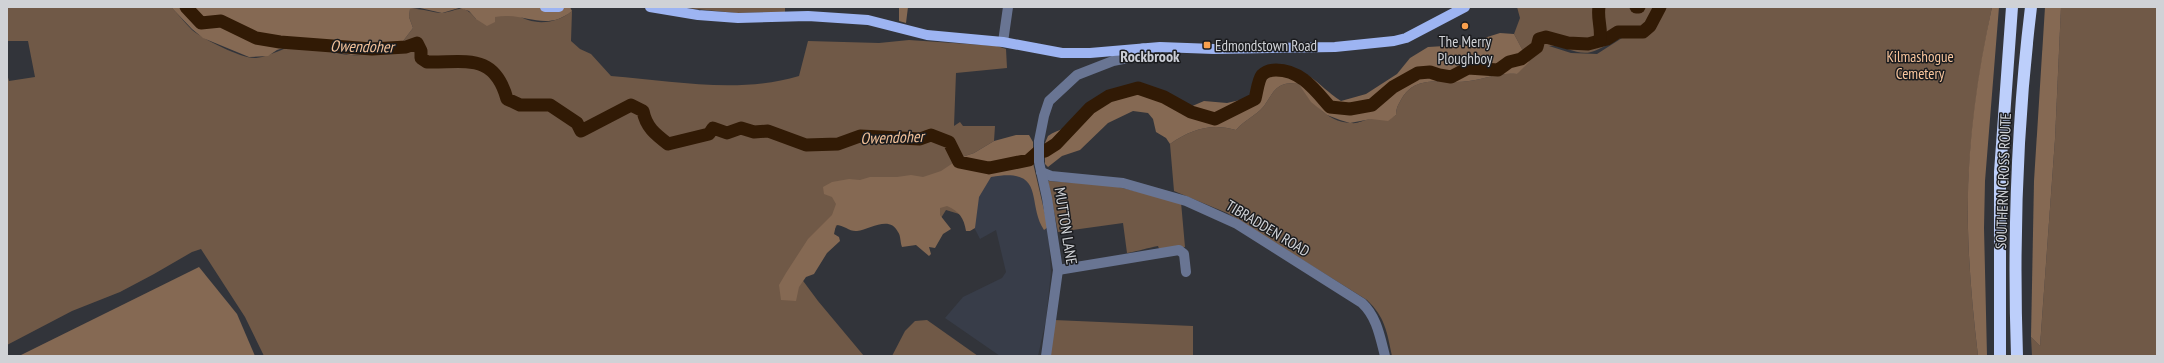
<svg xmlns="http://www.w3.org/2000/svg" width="2164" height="363" viewBox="0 0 2164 363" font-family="'PT Sans Narrow',sans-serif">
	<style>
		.built { fill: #383d49 }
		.green { fill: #705947; fill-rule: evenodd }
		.forest { fill: #856953 }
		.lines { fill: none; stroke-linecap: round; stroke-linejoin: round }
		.river { stroke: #311a05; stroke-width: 13 }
		.minor { stroke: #697593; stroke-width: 10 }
		.major { stroke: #9db4f2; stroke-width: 10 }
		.highway { stroke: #bdcffb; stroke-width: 12 }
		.poi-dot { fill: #f9a04d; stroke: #1b1c1f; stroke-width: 1.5 }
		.labels { text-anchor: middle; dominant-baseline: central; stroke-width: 3; stroke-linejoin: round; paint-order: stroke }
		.poi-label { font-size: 15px; fill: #d0d2d6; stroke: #1b1c1f }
		.park-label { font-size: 15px; fill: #f8c59c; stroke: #1b1c1f }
		.street-label { font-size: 15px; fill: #d0d2d6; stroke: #1b1c1f }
		.water-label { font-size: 16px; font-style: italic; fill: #f2c097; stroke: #1b1c1f }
		.neighbourhood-label { font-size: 16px; font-weight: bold; fill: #cacdd5; stroke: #1b1c1f }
	</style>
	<rect width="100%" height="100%" fill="#32343a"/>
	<path class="built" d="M 1029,160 L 1048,227 L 1051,272 L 1046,320 L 1038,356 L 1000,356 L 945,318 L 963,297 L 1002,278 L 1006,272 L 996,230 L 980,239 L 951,182 Z"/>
	<g class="green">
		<path d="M 7,7 L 171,7 C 178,14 185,23 192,30 C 203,39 242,59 256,58 C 273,56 283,46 303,45 C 319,45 334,55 351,55 C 365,56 379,53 394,53 L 413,28 L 409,17 L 410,9 C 421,8 432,13 442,13 C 459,11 462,2 476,19 C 489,17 503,13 516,15 C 520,16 524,19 528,20 C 543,25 560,21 572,11 L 571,41 L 580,49 L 591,54 L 611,76 C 673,81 739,94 799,76 L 808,41 L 879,43 L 909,40 L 997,46 L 1006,49 L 1007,68 L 956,73 L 954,126 L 960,122 L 963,126 L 995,126 L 994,141 L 974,153 L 962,157 L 969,217 L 946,210 L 924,245 L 889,212 L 843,216 L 830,236 L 795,270 L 818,301 L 864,356 L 264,356 L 245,317 L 201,249 L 192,252 L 154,274 L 120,292 L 72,311 L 7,345 L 7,74 L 9,81 L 35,77 L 28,41 L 7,41 Z"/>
		<path d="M 676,7 L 785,7 L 785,12 L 736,13 Z"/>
		<path d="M 1517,7 L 1992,7 C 1977,80 1966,155 1968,229 C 1969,271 1973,314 1978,356 L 1392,356 C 1387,332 1385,317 1367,300 L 1227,213 L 1174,191 L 1170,144 C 1192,129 1211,123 1236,130 C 1244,120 1256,116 1264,106 C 1270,98 1273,89 1282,85 C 1287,83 1293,83 1298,83 C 1312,100 1325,122 1351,123 C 1358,124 1363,120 1370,119 C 1382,117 1383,124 1396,115 C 1396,108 1398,105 1402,98 C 1417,73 1445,85 1469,81 C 1485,79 1499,72 1517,74 L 1524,53 L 1514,34 L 1520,18 ZM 1647,34 L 1622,38 L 1597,54 L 1571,53 L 1549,46 C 1562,44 1577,56 1591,52 C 1606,48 1634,26 1647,34 Z"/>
		<path d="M 2061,7 L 2157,7 L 2157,356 L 2032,356 L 2031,337 L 2040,346 L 2055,139 Z"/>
		<path d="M 1048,181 L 1110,185 L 1181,202 L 1185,247 L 1160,251 L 1158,246 C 1147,248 1139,251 1127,253 L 1123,223 L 1058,232 Z"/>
		<path d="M 927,320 L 978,356 L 892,356 L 905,331 L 915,321 Z"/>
		<path d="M 1054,320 L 1193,326 L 1193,356 L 1049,356 Z"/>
	</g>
	<g class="forest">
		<path d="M 171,7 L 570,7 L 572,11 C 545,33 525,11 495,17 L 495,22 L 487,26 L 476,19 L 469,11 L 459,8 L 442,13 L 420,8 L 410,9 L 409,17 L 413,28 L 394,53 L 351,55 L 304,45 L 289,46 L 277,50 L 268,56 L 249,57 L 203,38 L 192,29 Z"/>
		<path d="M 899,7 L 908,7 L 906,23 L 899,21 Z"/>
		<path d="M 1992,7 L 1999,7 L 1985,181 L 1984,228 L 1987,356 L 1978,356 C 1973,314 1969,271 1968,229 C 1966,155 1976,80 1992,7 Z"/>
		<path d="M 2045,7 L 2061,7 L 2055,139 L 2040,346 L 2031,337 L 2034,181 Z"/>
		<path d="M 1500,33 L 1514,34 L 1529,62 L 1517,74 C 1499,72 1485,79 1469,81 C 1445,85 1417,73 1402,98 C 1398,105 1396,108 1396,115 L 1388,121 L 1371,119 L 1350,123 L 1340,120 L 1327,115 L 1311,102 L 1298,83 C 1293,83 1287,83 1282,85 C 1273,89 1270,98 1264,106 C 1256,116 1244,120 1236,130 C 1211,123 1192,129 1170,144 L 1166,138 L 1156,132 L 1153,119 L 1148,113 L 1133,111 L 1108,123 L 1080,150 L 1062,156 L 1048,167 L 1045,164 L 1045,143 L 1048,136 C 1058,129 1072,127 1083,120 C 1091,116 1099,102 1106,96 C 1113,91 1121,88 1129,87 C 1161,81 1164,97 1190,107 L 1204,101 L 1227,103 L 1253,97 C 1257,89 1255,81 1259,73 C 1263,68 1271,67 1276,67 C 1312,69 1314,83 1341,101 L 1366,94 L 1397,74 L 1410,58 L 1428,47 L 1462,45 Z"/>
		<path d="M 1016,135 L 1029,135 L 1033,142 L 1033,163 L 1048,227 L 1044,230 C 1026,203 1047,167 991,177 L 979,197 L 975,228 L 970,231 L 966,231 C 964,218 959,211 947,206 L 940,208 L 940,215 L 951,229 L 943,234 L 935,248 L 929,247 L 931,254 L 929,256 L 916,245 L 902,247 C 900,242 901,236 898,232 C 890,215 870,229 857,231 C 850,232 844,225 836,225 L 834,234 L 839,237 L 840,241 L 827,253 L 814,274 L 806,277 L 799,287 L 796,301 L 781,300 L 779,285 L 786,273 L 808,239 L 832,215 L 836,204 L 832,197 L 824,194 L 823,187 L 832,182 L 849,179 L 860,180 L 870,177 L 897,177 L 911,175 L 923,177 L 941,171 L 962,157 L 974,153 L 994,141 Z"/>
		<path d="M 199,267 L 237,314 L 255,356 L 19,356 Z"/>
	</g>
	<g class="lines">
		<g class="river">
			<path d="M 186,7 L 201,23 L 221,21 L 256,38 L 280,42 L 372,49 L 406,47 L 417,43 L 421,51 L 421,58 L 427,62 C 465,63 494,52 507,99 L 520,105 L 550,105 L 577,123 L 581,131 L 631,105 L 643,111 C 646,127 655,134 668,144 L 709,134 L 713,128 L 727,133 L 741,128 L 754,132 L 768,131 L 806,145 L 838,144 L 860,136 L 920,139 L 931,135 L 949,142 L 959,162 L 989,168 L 1029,160 L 1038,152 L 1045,151 L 1056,144 L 1090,108 L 1109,96 L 1138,88 L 1164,97 L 1191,112 L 1215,119 L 1255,99 C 1257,92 1258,80 1262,75 C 1266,71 1271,70 1276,70 C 1301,70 1315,90 1330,107 L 1350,109 L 1372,105 L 1393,87 L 1418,73 L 1430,72 L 1439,75 L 1451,77 L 1468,68 L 1498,70 L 1509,62 L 1521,59 L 1537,47 L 1539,39 L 1546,37 L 1568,43 L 1588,44 L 1607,39 L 1618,32 L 1643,32 L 1650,26 L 1660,7"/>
			<path d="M 1599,7 C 1597,19 1602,28 1600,40"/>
			<path d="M 1636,7 L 1639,7"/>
		</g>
		<g class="minor">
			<path d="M 1003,42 L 1008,7"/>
			<path d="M 1041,172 L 1051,176 L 1123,183 L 1186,201 L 1237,224 L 1362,303 C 1377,317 1380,337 1385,356"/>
			<path d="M 1058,270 L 1179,250 L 1184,254 L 1186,272"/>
			<path d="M 1046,356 L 1058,270 L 1047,198 L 1039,162 L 1039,141 L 1044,116 L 1049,101 L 1077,75 L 1113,61 L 1138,56 L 1143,48"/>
		</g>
		<g class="major">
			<path d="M 545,7 L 559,7"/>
			<path d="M 650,7 L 698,15 L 738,18 L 808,16 L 868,20 L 927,35 L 1003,42 L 1062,53 L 1090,53 L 1160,47 L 1214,49 L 1335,47 L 1394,41 L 1406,38 L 1465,7"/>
		</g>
		<g class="highway">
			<path d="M 2000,356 L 2000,172 L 2012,7"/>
			<path d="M 2017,356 C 2013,240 2017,122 2031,7"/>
		</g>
	</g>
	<g class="poi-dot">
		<circle cx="1465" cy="26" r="4"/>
		<rect x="1203" y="41" width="8" height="8" rx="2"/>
	</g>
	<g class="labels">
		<g class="poi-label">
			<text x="1465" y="41">The Merry<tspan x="1465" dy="17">Ploughboy</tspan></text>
			<text x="1215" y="45" text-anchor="start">Edmondstown Road</text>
		</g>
		<g class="park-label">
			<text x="1920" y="56">Kilmashogue<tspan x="1920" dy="17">Cemetery</tspan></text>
		</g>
		<g class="street-label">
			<text transform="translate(2003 181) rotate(-88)">SOUTHERN CROSS ROUTE</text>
			<text transform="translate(1066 226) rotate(81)">MUTTON LANE</text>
			<text transform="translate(1268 228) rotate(31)">TIBRADDEN ROAD</text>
		</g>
		<g class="water-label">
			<text transform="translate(362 46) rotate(1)">Owendoher</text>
			<text transform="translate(892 137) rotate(-2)">Owendoher</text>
		</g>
		<g class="neighbourhood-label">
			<text x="1150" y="56">Rockbrook</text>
		</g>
	</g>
	<rect width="2164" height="363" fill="none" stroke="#d0d2d6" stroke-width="16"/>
</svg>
